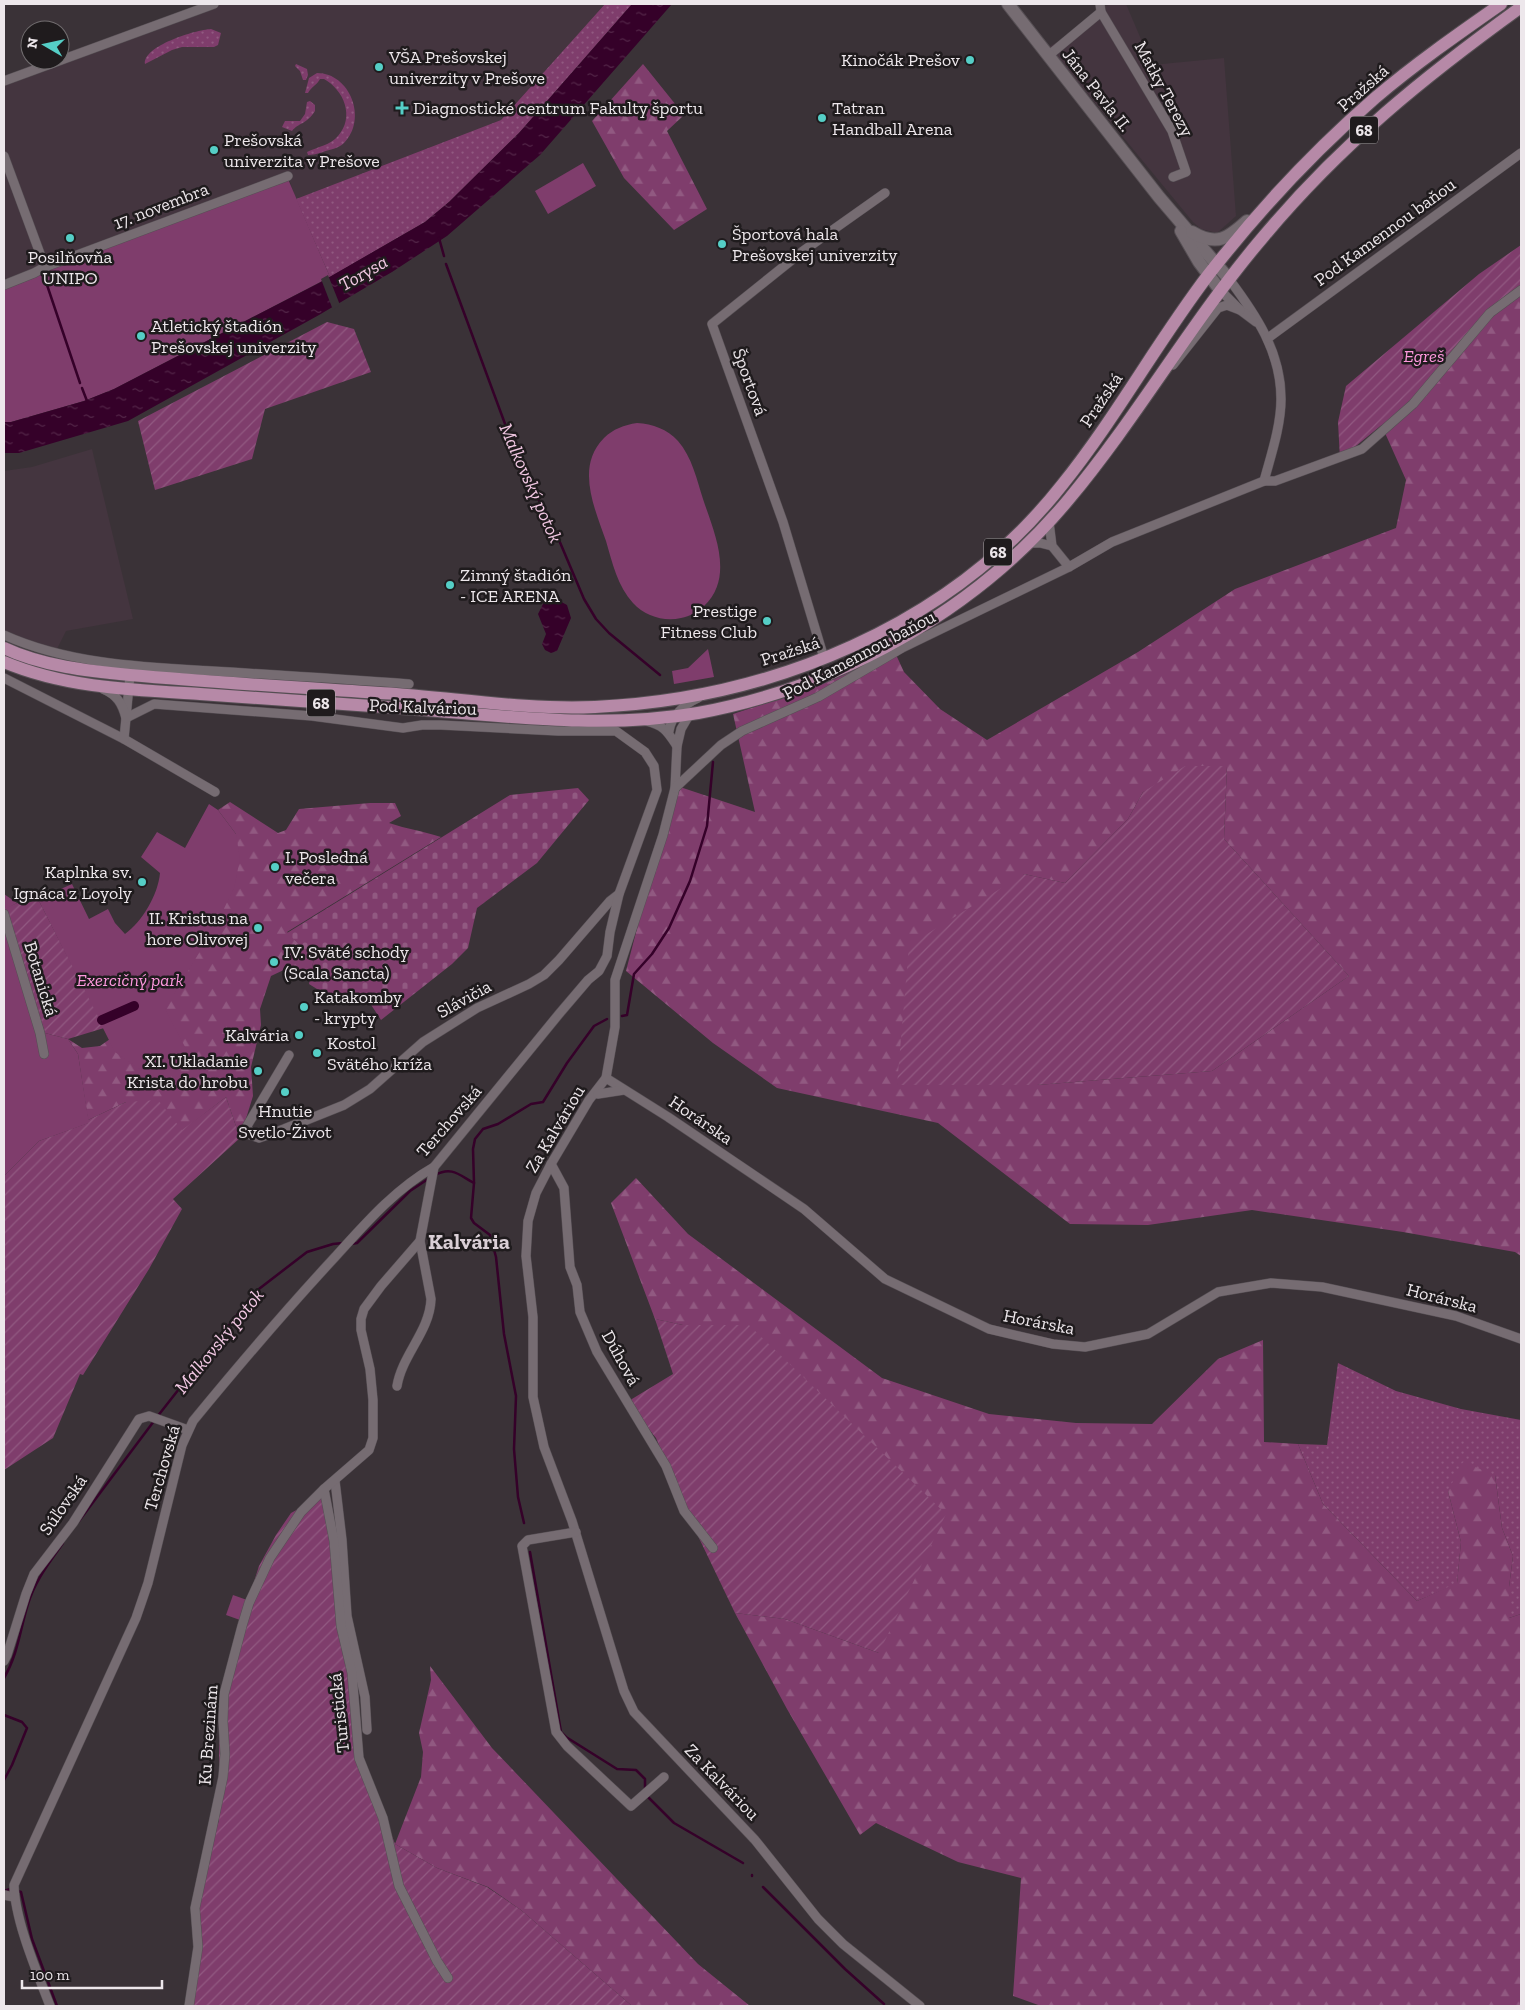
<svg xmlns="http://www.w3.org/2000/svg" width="1525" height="2010" viewBox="0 0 1525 2010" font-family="'Zilla Slab',serif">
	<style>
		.built { fill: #44353f }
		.grass { fill: url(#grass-dots) }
		.forest { fill: url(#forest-firs); fill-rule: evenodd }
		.cemetery { fill: url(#cemetery-stones) }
		.park { fill: #7f3d6c }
		.garden { fill: url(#garden-furrows) }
		.water { fill: url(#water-ripples) }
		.pier { fill: #3a3237 }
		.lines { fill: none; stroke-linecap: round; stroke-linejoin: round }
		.stream { stroke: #350129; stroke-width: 2.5 }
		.canal { stroke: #350129; stroke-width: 10 }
		.street-casing { stroke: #564f54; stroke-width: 10 }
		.secondary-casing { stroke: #564f54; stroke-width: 14 }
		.primary-casing { stroke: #564f54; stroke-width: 14 }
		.street { stroke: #766c72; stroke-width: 9 }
		.secondary { stroke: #766c72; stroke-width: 12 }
		.primary { stroke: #b689a7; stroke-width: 12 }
		.poi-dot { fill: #55cec6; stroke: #1f1b1d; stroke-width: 2 }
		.labels { text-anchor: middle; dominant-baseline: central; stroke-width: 5; stroke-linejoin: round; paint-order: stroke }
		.shield { fill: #1f1b1d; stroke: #afaaad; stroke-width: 1 }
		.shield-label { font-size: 16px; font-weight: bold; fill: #ede7eb }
		.poi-label { font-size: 18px; fill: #ede7eb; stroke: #1f1b1d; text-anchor: start }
		.street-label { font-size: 18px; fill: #ede7eb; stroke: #1f1b1d }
		.park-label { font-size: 18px; font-style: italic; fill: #fe98de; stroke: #1f1b1d }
		.water-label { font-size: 19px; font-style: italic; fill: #f2c8e3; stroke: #1f1b1d }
		.district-label { font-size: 22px; font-weight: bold; fill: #dacfd6; stroke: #1f1b1d }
	</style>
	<defs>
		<pattern id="grass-dots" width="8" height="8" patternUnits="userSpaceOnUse" patternTransform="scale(1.25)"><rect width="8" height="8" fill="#7f3d6c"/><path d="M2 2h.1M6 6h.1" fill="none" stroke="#915981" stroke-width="1.8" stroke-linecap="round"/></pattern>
		<pattern id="forest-firs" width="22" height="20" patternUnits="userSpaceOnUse" patternTransform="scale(1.25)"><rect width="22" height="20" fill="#7f3d6c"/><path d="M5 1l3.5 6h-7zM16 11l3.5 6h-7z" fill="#915981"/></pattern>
		<pattern id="cemetery-stones" width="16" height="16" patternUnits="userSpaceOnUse" patternTransform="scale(1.25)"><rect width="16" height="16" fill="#7f3d6c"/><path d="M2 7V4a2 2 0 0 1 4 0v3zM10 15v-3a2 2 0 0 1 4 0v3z" fill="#915981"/></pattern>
		<pattern id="garden-furrows" width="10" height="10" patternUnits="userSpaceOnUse" patternTransform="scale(1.25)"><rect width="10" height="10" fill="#7f3d6c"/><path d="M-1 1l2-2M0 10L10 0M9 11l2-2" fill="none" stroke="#915981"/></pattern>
		<pattern id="water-ripples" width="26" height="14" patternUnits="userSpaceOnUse" patternTransform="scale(1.25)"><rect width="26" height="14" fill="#350129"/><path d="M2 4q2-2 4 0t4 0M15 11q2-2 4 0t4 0" fill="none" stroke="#532648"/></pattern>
	</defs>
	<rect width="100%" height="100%" fill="#3a3237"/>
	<g class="built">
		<path d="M 209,4 L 605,4 L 501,120 L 296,199 L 289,179 L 4,280 L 4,80 Z"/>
		<path d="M 1112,4 L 1126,4 L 1152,65 L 1224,58 L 1236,216 L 1217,233 L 1201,229 L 1193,222 L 1049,47 L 1074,31 L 1101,7 Z"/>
		<path d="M 92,449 L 133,619 L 66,631 L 55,653 L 4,635 L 4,471 L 32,467 Z"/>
	</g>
	<g class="grass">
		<path d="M 605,4 L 632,4 L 519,133 L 449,202 L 425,222 L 330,277 L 296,199 L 501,120 Z"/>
		<path d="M 211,29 L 221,33 L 218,45 L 214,47 L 182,47 L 172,50 L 145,64 C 143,46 195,30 211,29 Z"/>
		<path d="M 296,64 L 307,69 L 308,75 L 306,80 L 303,80 L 300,71 L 295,66 Z"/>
		<path d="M 317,73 C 350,73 368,119 344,143 C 338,149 330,149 323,152 C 317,154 313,155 308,155 L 307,152 C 317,147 331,145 338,136 C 355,117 344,90 324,79 L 320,79 C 317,85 311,87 308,93 L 305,93 L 309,78 Z"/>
		<path d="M 310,101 L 315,105 L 315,111 C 307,124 298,123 292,131 L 282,127 L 285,121 L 300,121 L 305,114 L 307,102 Z"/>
		<path d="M 1338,1363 L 1396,1391 L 1461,1409 L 1521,1420 L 1521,1614 L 1509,1618 L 1509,1587 L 1513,1556 L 1502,1528 L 1495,1475 L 1448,1491 L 1461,1542 L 1457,1584 L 1417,1601 L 1323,1504 L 1298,1444 L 1327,1445 Z"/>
	</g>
	<g class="forest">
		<path d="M 643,64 L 684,115 L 667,131 L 707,209 L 674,230 L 624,178 L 592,121 Z"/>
		<path d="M 1521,290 L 1521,1256 L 1515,1252 L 1403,1232 L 1252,1210 L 1148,1225 L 1070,1224 L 938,1123 L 777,1088 L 713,1043 L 626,971 L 674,785 L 755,812 L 733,714 L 805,690 L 892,646 L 904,672 L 940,709 L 987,740 L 1138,652 L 1235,589 L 1396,528 L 1406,480 L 1381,424 L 1443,375 L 1482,325 ZM 1227,766 L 1224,839 L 1349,976 L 1212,1071 L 1037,1085 L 897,1085 L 1024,874 L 1065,883 L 1128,819 L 1143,792 Z"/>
		<path d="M 230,802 L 278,833 L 286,830 L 299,809 L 370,803 L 395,803 L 401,816 L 389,823 C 407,829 423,831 441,837 L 287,932 L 314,958 L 311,973 L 290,967 L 271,976 L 260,1009 L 261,1025 L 251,1067 L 253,1096 L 240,1138 L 226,1097 L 182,1131 L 126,1102 L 88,1120 L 78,1054 L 68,1039 L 82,1048 L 100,1046 L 133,1023 L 236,834 L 218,810 Z"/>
		<path d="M 636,1178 L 688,1234 L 882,1378 L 989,1414 L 1076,1423 L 1152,1424 L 1218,1359 L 1263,1340 L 1264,1442 L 1298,1444 L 1323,1504 L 1417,1601 L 1457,1583 L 1461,1542 L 1448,1491 L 1463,1462 L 1495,1475 L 1502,1528 L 1513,1556 L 1509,1587 L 1509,1618 L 1521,1614 L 1521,2006 L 1041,2006 L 1013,1996 L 1021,1878 L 958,1862 L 876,1823 L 860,1835 L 787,1709 L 735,1613 L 785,1619 L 879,1653 L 749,1325 L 683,1325 L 655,1319 L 611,1203 Z"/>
		<path d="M 430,1666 L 492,1748 L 698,1964 L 750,2006 L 632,2006 L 521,1910 L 488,1887 L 437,1868 L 395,1844 L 421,1777 L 423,1752 L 419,1733 L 431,1680 Z"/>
	</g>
	<path class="cemetery" d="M 578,788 L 589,800 L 537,863 L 477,908 L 468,948 L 452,964 L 381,1020 L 366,997 L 349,999 L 317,989 L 309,984 L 314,958 L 287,933 L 510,795 Z"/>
	<g class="park">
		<path d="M 583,163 L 596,186 L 548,214 L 535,191 Z"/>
		<path d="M 288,179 L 330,277 L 114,389 L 84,401 L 11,422 L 4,422 L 4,280 Z"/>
		<path d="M 637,423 C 653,424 667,429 678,441 C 692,457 697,480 703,499 C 714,532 735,577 704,606 C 698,612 690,616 681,618 C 664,622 645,616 633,603 C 618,587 612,562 606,541 C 595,509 575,467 604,438 C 613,429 624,425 637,423 Z"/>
		<path d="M 708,649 L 714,677 L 674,684 L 672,671 L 688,668 Z"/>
		<path d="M 209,804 L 218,810 L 236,834 L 240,859 L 234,888 L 216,925 L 165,1009 L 193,1062 L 158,1082 L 115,1052 L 38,899 L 72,884 L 89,919 L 108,909 L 115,923 L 125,934 C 142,922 158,895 160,873 L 141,857 L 157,832 L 185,848 Z"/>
		<path d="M 4,894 L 17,903 L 4,910 L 45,1033 L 68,1039 L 78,1054 L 89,1123 L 39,1141 L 4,1176 Z"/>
		<path d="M 233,1595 L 247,1600 L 240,1620 L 226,1615 Z"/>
	</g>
	<g class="garden">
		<path d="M 1521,245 L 1521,290 L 1500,306 L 1443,375 L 1340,459 L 1338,422 L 1346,386 L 1479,274 Z"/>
		<path d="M 327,322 L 354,329 L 371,372 L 265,409 L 252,459 L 155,490 L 138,421 Z"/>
		<path d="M 1185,766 L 1227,766 L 1224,839 L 1349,976 L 1212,1071 L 1037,1085 L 897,1085 L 909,945 L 1024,874 L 1065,883 L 1128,819 L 1143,792 Z"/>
		<path d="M 38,899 L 104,1028 L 68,1039 L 45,1033 L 4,909 L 17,903 L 25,904 Z"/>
		<path d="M 226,1097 L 240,1138 L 173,1199 L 182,1209 L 149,1269 L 83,1375 L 80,1374 L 53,1438 L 4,1470 L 4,1176 L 39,1141 L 88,1123 L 88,1120 L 126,1102 L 158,1100 L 182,1130 Z"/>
		<path d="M 655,1319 L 683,1325 L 749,1325 L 946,1514 L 879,1653 L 785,1619 L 735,1613 L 686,1511 L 656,1438 L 627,1402 L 673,1374 Z"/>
		<path d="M 322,1496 L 331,1521 L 362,1758 L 395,1844 L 437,1868 L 487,1887 L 521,1910 L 632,2006 L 189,2006 L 196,1950 L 196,1894 L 219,1820 L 219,1721 L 247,1604 L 259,1566 L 276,1535 L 291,1513 Z"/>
	</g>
	<g class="water">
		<path d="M 632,4 L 672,4 L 540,155 L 447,236 L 392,272 L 319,315 L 128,421 L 19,453 L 4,453 L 4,422 L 11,422 L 84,401 L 114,389 L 319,283 L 425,222 L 449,202 L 519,133 Z"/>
		<path d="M 556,599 L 567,605 L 571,618 L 557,651 L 551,653 L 545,650 L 542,644 L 546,634 L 538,614 L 544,602 Z"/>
	</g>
	<path class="pier" d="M 328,275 L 340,305 L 333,310 L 321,279 Z"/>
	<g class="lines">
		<g class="stream">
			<path d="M 439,238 L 444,256"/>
			<path d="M 446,264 L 518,459 L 559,540 L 584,599 L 596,619 L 609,633 L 660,675"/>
			<path d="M 45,279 L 80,383"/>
			<path d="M 82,388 L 87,401"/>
			<path d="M 622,1016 L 627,1015 L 634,974 L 652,954 L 669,928 L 690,881 L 707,826 L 713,762"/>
			<path d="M 435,1175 C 452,1166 459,1175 474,1183"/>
			<path d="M 351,1244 L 357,1243 L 410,1191 L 428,1179"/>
			<path d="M 157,1417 L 255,1292 L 307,1252 L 333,1244 L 343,1243"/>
			<path d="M 79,1521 L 154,1421"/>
			<path d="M 524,1523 L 518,1497 L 514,1449 L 516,1396 L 504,1334 L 496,1257 L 490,1235 L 474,1223 L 471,1218 L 474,1183 L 473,1149 L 475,1139 L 483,1129 L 498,1124 L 531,1104 L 543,1102 L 567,1063 L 594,1026 L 607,1019"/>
			<path d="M 530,1552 L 561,1732 L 566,1737 L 617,1769 L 636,1770 L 645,1779 L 645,1791"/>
			<path d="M 4,1678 C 18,1654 20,1630 28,1604 C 35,1581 49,1563 63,1543"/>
			<path d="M 4,1715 L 22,1722 L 27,1728 L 12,1765 L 4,1780"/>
			<path d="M 647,1796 L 674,1823 L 743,1863"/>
			<path d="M 752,1875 L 752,1876"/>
			<path d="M 763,1887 L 845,1969 L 884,2004"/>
			<path d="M 4,1891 L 10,1889 L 21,1892 L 32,1939 L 57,2006"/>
		</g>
		<path class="canal" d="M 102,1020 L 134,1006"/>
		<defs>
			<g id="street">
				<path d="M 1101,12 L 1172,131 L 1186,172 L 1173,177"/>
				<path d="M 1048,56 L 1101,12 L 1100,4"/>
				<path d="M 4,81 L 214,4"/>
				<path d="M 4,156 L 45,267 L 288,176"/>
				<path d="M 1229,279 C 1256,315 1281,352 1281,399 C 1281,426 1271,455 1264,481"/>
				<path d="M 4,285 L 34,273 L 45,267"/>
				<path d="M 1220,290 L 1240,310 L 1256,322"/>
				<path d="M 1268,338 L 1521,153"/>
				<path d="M 1173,365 L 1218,308 L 1227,305 L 1240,310"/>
				<path d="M 1049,522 L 1052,546 L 1069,567"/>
				<path d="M 1027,543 L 1040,543 L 1052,546"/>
				<path d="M 4,635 C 68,664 142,667 212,671 C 278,675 343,679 409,684"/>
				<path d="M 824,658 L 783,522 L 712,324 L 803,251 L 885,193"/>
				<path d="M 4,678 L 124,739 L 215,792"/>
				<path d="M 693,715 L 688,717 L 681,729 L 677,746 L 675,788 L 663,835 L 615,980 L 615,1027 L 606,1078 L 589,1100 L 551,1164 L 536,1193 L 528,1221 L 526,1256 L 533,1317 L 533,1397 L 544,1447 L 572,1521 L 624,1691 L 634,1712 L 755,1840 L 818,1919 L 843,1944 L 920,2006"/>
				<path d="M 646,721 C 665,726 667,731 677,746"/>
				<path d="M 669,731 C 671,717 684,704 698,698"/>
				<path d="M 124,739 L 130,675"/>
				<path d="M 675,788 L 721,745 L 742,731 L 818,697 L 902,648 L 1069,567 L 1112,542 L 1264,481 L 1275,481 L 1362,449 L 1413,404 L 1490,313 L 1521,290"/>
				<path d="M 4,914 L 40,1033 L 44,1054"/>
				<path d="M 289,1055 L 247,1126 L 250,1135 L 259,1138 L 284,1129 L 344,1105 L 370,1089 L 423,1042 L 477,1008 L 529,984 L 544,975 L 559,960 L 610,901 L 619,894"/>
				<path d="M 606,1078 L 668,1117 L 804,1209 L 885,1279 L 989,1329 L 1053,1344 L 1085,1347 L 1148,1334 L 1218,1292 L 1271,1283 L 1322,1287 L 1456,1316 L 1521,1339"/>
				<path d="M 598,1094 L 624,1090"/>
				<path d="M 551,1164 L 564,1188 L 570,1267 L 577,1285 L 580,1312 L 597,1352 L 666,1466 L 684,1511 L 713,1548"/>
				<path d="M 397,1386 C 402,1355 430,1331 431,1299 L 420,1241 L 434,1167"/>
				<path d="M 335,1481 L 342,1540 L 347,1616 L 365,1697 L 367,1730"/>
				<path d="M 324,1489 L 334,1541 L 341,1626 L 352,1673 L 359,1758 L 383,1818 L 399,1886 L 437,1961 L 448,1978"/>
				<path d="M 576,1532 L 528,1540 L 522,1546 L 556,1732 L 567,1746 L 631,1806 L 664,1777"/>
				<path d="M 4,1661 L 7,1655 L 26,1594 L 34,1574 L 73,1523 L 139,1419 L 149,1416 L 188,1430"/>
				<path d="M 4,1895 L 14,1897"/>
				<path d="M 50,2006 C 37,1972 15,1921 14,1885 L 136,1618 L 148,1583 L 182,1445 L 193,1421 C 239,1365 286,1310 335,1257 C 365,1224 395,1189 434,1167 L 559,1014 L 588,980 L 599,971 L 607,956 L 610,932 L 619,894 L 657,790 L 654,766 L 645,752 L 616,731 L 558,731 L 441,725 L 422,725 L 403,728 L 312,716 L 154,704 L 126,718 C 122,703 117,695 103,689"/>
				<path d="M 189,2006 L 198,1947 L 195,1908 L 223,1777 L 225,1754 L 223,1721 L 224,1694 L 242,1626 L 249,1603 L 270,1558 L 301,1512 L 324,1489 L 369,1450 L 373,1438 L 373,1400 L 370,1369 L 361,1330 L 361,1319 L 364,1309 L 381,1286 L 420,1241"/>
			</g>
			<g id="secondary">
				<path d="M 1008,4 L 1159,197 L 1229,279"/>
				<path d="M 1181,231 L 1199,262 L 1220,290"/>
				<path d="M 1192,232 C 1217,247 1228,238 1247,221"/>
			</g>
			<g id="primary">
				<path d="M 4,648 C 42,666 88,671 130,675 C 219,683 307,688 396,694 C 462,699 528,710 595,707 C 771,699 951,626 1062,485 C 1116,418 1157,342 1209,274 C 1259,210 1314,151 1375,98 C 1415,64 1458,34 1501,4"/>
				<path d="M 4,662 C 66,688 134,690 200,694 C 266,699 333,703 400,708 C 499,715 599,730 698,713 C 840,687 977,610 1069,499 C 1139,415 1193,319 1264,236 C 1341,144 1424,77 1521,7"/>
			</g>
		</defs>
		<use href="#street" class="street-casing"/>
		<use href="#secondary" class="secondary-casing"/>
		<use href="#primary" class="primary-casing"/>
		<use href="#street" class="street"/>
		<use href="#secondary" class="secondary"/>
		<use href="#primary" class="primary"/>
	</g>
	<g class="poi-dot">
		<circle cx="970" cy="60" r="5"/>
		<circle cx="379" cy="67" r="5"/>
		<path d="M399.5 100.5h5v5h5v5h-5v5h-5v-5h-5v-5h5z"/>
		<circle cx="822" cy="118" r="5"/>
		<circle cx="214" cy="150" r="5"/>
		<circle cx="70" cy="238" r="5"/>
		<circle cx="722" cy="244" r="5"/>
		<circle cx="141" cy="336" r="5"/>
		<circle cx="450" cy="585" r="5"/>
		<circle cx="767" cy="621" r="5"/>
		<circle cx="275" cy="867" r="5"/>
		<circle cx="142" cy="882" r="5"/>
		<circle cx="258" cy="928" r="5"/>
		<circle cx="274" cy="962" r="5"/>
		<circle cx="304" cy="1007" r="5"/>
		<circle cx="299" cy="1035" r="5"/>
		<circle cx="317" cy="1053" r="5"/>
		<circle cx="258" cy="1071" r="5"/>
		<circle cx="285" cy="1092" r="5"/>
	</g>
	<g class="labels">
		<g class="shield">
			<rect x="1350" y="116.5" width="28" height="27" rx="4"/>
			<rect x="984" y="538.5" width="28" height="27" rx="4"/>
			<rect x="307" y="689.5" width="28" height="27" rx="4"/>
		</g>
		<g class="shield-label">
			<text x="1364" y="130">68</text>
			<text x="998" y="552">68</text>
			<text x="321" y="703">68</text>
		</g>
		<g class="poi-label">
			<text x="389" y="57">VŠA Prešovskej<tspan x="389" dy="21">univerzity v Prešove</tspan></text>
			<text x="960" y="60" text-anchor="end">Kinočák Prešov</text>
			<text x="413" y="108">Diagnostické centrum Fakulty športu</text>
			<text x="832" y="108">Tatran<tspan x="832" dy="21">Handball Arena</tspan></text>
			<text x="224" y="140">Prešovská<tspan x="224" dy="21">univerzita v Prešove</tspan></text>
			<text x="732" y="234">Športová hala<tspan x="732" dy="21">Prešovskej univerzity</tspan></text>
			<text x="70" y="257" text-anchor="middle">Posilňovňa<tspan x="70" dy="21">UNIPO</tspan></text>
			<text x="151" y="326">Atletický štadión<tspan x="151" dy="21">Prešovskej univerzity</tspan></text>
			<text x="460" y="575">Zimný štadión<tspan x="460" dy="21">- ICE ARENA</tspan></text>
			<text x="757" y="611" text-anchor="end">Prestige<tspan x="757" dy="21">Fitness Club</tspan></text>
			<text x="285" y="857">I. Posledná<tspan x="285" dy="21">večera</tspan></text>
			<text x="132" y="872" text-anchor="end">Kaplnka sv.<tspan x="132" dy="21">Ignáca z Loyoly</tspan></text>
			<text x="248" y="918" text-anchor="end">II. Kristus na<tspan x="248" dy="21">hore Olivovej</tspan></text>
			<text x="284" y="952">IV. Sväté schody<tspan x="284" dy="21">(Scala Sancta)</tspan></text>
			<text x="314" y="997">Katakomby<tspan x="314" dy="21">- krypty</tspan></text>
			<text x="289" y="1035" text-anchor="end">Kalvária</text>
			<text x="327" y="1043">Kostol<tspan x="327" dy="21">Svätého kríža</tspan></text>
			<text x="248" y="1061" text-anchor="end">XI. Ukladanie<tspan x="248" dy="21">Krista do hrobu</tspan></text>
			<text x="285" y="1111" text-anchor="middle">Hnutie<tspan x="285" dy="21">Svetlo-Život</tspan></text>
		</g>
		<g class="street-label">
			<text transform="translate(1363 88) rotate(-41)">Pražská</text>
			<text transform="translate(1164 89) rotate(62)">Matky Terezy</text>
			<text transform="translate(1097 90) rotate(52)">Jána Pavla II.</text>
			<text transform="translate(161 206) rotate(-21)">17. novembra</text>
			<text transform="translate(1385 232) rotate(-36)">Pod Kamennou baňou</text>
			<text transform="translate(750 382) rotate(70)">Športová</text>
			<text transform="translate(1101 400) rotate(-56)">Pražská</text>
			<text transform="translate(790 651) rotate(-18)">Pražská</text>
			<text transform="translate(859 655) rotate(-28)">Pod Kamennou baňou</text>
			<text transform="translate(423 707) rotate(2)">Pod Kalváriou</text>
			<text transform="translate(41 979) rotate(73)">Botanická</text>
			<text transform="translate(464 999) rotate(-29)">Slávičia</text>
			<text transform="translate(701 1120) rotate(34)">Horárska</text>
			<text transform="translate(449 1121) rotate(-49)">Terchovská</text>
			<text transform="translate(555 1129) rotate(-59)">Za Kalváriou</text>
			<text transform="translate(1442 1298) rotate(14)">Horárska</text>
			<text transform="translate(1039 1322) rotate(11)">Horárska</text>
			<text transform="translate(621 1358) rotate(61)">Dúhová</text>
			<text transform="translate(162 1468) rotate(-74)">Terchovská</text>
			<text transform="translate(63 1505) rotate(-55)">Súľovská</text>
			<text transform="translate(339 1713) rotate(-96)">Turistická</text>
			<text transform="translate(208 1735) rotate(-86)">Ku Brezinám</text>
			<text transform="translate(722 1782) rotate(46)">Za Kalváriou</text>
		</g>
		<g class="park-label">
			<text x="1424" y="356">Egreš</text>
			<text x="130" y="980">Exercičný park</text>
		</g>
		<g class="water-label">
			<text transform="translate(363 273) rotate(-30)">Torysa</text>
			<text transform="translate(531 483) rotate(66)">Malkovský potok</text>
			<text transform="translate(219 1341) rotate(-51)">Malkovský potok</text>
		</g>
		<g class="district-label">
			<text x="469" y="1241">Kalvária</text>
		</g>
	</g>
	<rect width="1525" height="2010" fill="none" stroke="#ede7eb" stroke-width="10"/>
	<g transform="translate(45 45) rotate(279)"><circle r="24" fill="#1f1b1d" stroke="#716d6f"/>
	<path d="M0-4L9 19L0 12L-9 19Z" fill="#55cec6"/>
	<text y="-8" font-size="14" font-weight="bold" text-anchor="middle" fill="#ede7eb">N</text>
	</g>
	<path d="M22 1980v8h140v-8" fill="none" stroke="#ede7eb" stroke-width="2.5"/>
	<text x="30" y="1980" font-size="15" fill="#ede7eb" stroke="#1f1b1d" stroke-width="4" paint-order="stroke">100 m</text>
</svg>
